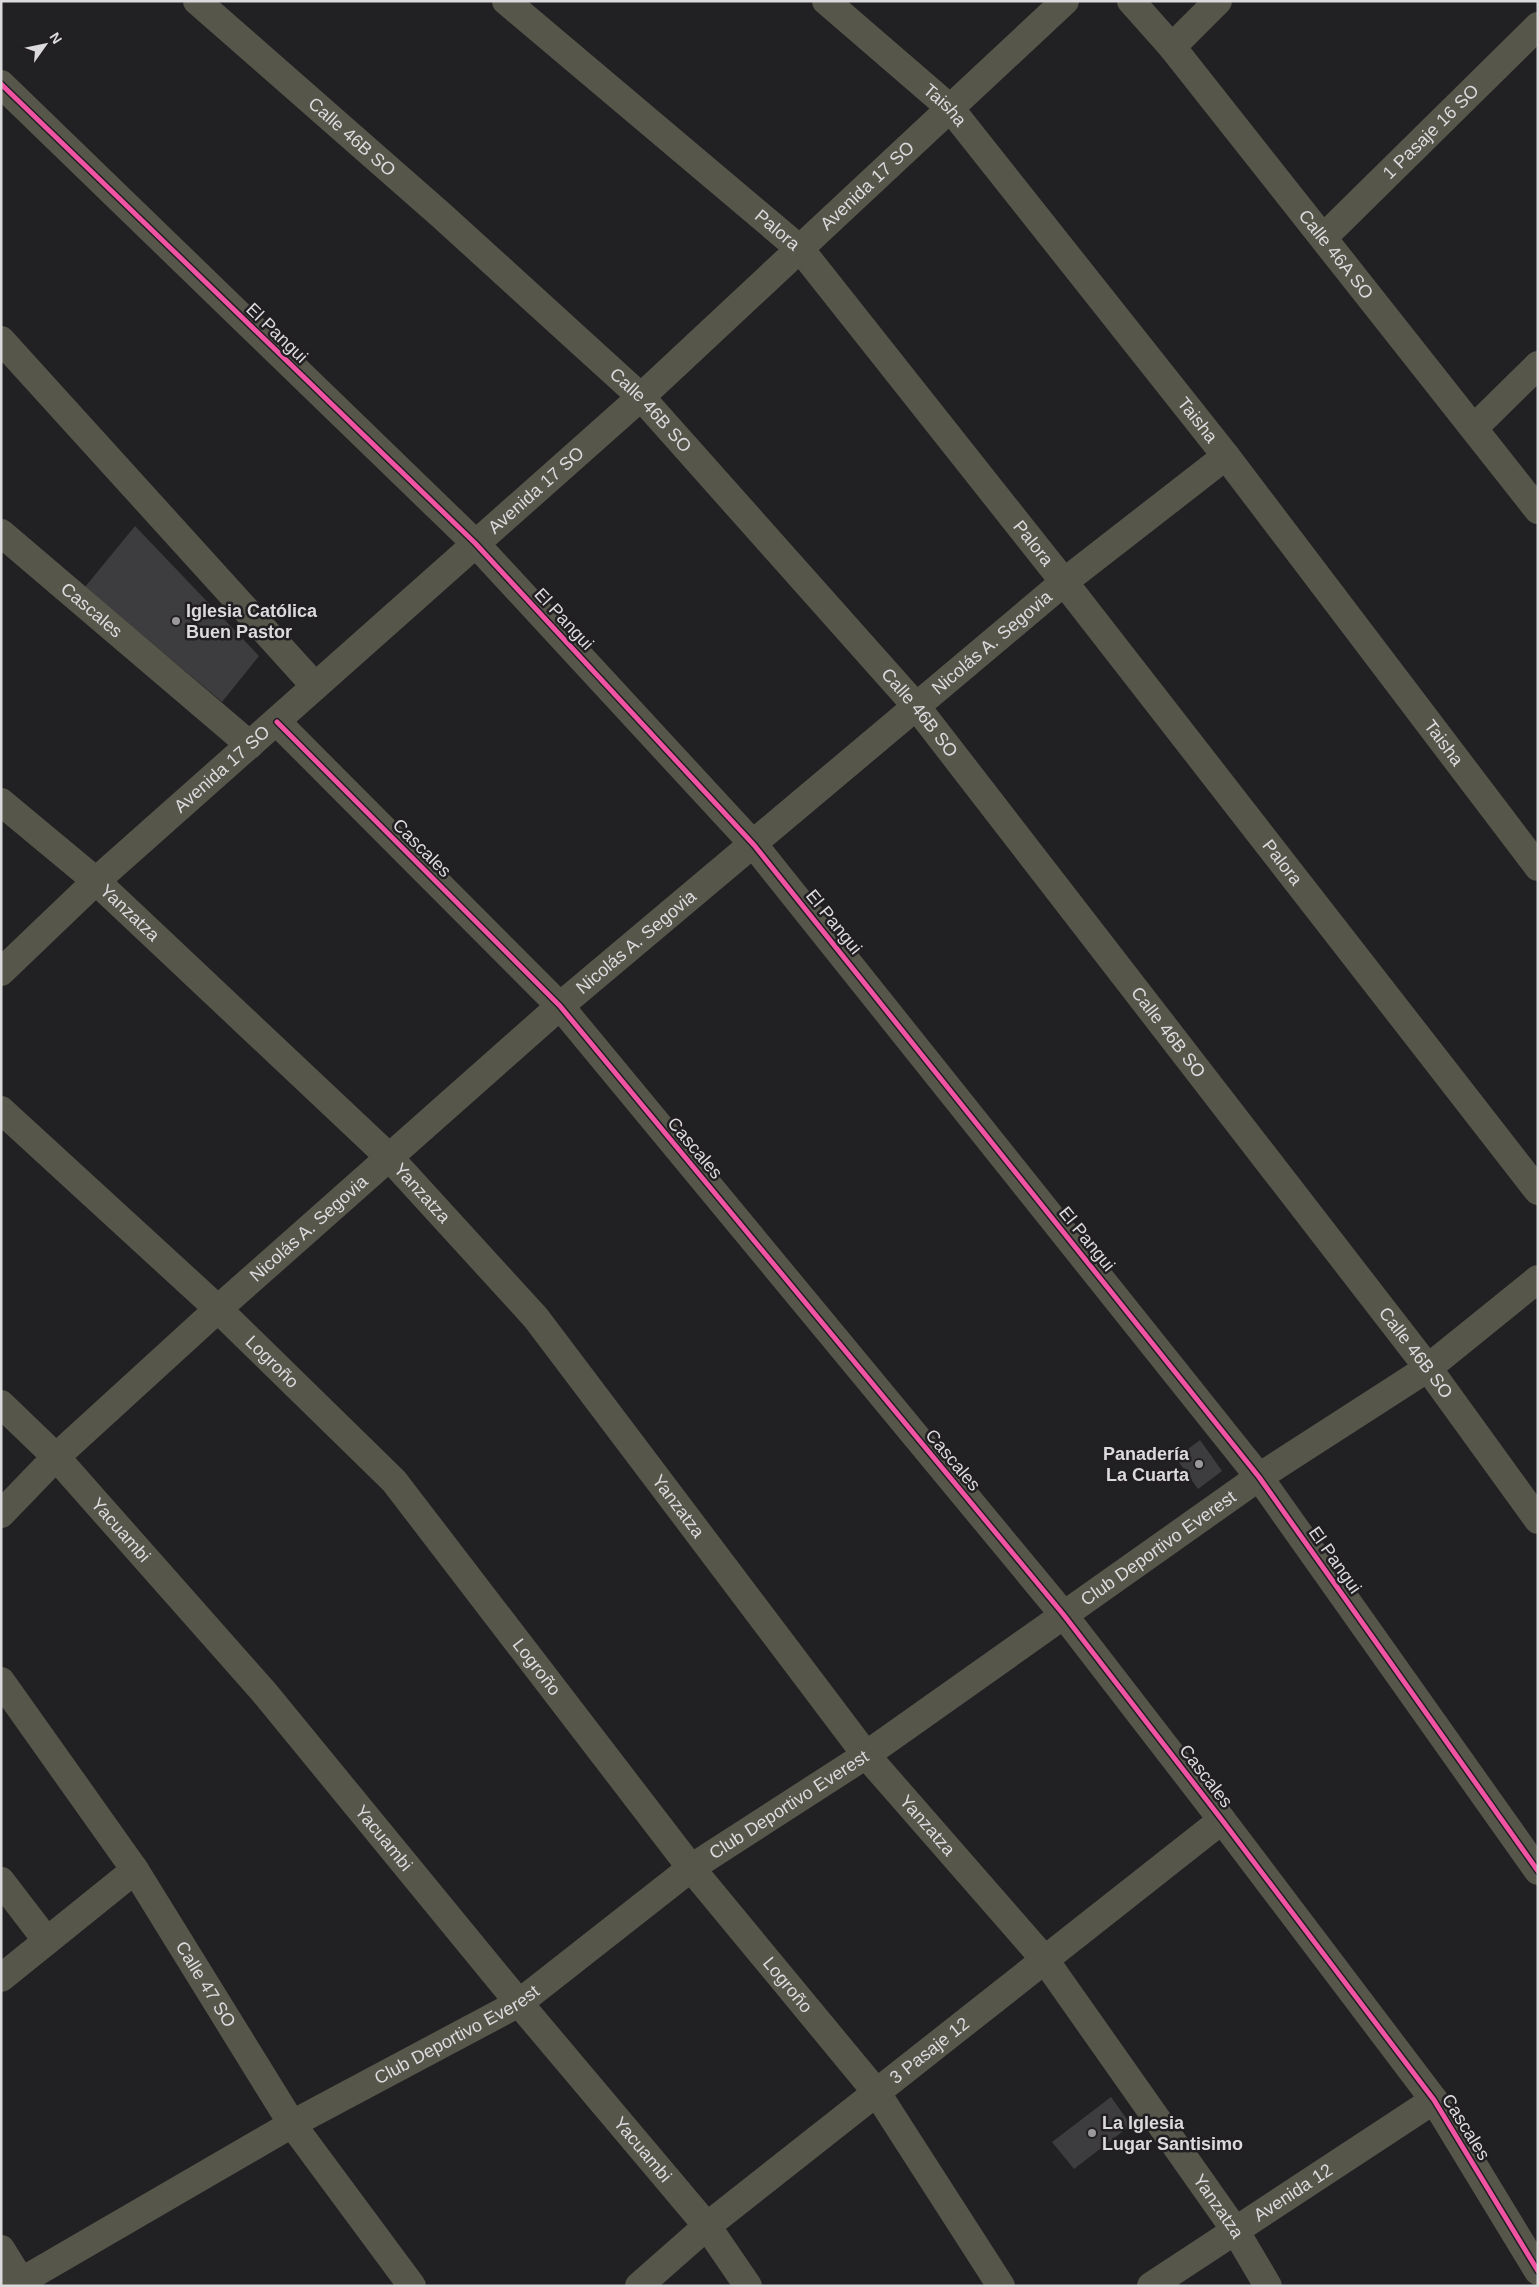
<svg xmlns="http://www.w3.org/2000/svg" width="1539" height="2287" viewBox="0 0 1539 2287" font-family="Arial,sans-serif">
	<style>
		.building { fill: #3d3c3e }
		.lines { fill: none; stroke-linecap: round; stroke-linejoin: round }
		.street { stroke: #57564b; stroke-width: 28 }
		.cycleway-casing { stroke: #221f23; stroke-width: 8 }
		.cycleway { stroke: #f153a3; stroke-width: 5 }
		.poi-dot { fill: #9b999c; stroke: #221f23; stroke-width: 2 }
		.labels { text-anchor: middle; dominant-baseline: central; stroke-width: 5; stroke-linejoin: round; paint-order: stroke }
		.street-label { font-size: 18px; fill: #dcdadd; stroke: #221f23 }
		.poi-label { font-size: 18px; font-weight: bold; fill: #dcdadd; stroke: #221f23; text-anchor: start }
	</style>
	<rect width="100%" height="100%" fill="#212022"/>
	<g class="building">
		<path d="M 135,526 L 259,656 L 222,702 L 85,587 Z"/>
		<path d="M 1200,1440 L 1222,1471 L 1198,1489 L 1176,1458 Z"/>
		<path d="M 1111,2097 L 1131,2125 L 1074,2169 L 1052,2142 Z"/>
	</g>
	<g class="lines">
		<g class="street">
			<path id="s1" d="M 197,1 L 441,215 L 641,397 L 916,706 L 1428,1368 L 1538,1520"/>
			<path id="s2" d="M 506,1 L 801,250 L 1064,582 L 1538,1191"/>
			<path id="s3" d="M 826,1 L 950,108 L 1226,456 L 1538,867"/>
			<path id="s4" d="M 1131,1 L 1172,47 L 1538,510"/>
			<path d="M 1172,47 L 1218,1"/>
			<path d="M 1,84 L 475,543 L 754,845 L 1259,1477 L 1538,1871"/>
			<path id="s5" d="M 1324,237 L 1538,26"/>
			<path d="M 1,340 L 315,686"/>
			<path d="M 1474,428 L 1538,365"/>
			<path id="s6" d="M 1,533 L 250,745"/>
			<path d="M 277,722 L 560,1006 L 1063,1614 L 1222,1820 L 1434,2100 L 1538,2271"/>
			<path id="s7" d="M 1,802 L 96,881 L 389,1157 L 536,1318 L 866,1755 L 1045,1960 L 1235,2230 L 1268,2286"/>
			<path id="s8" d="M 1,972 L 96,881 L 641,397 L 1065,1"/>
			<path id="s9" d="M 1,1110 L 218,1309 L 394,1481 L 691,1868 L 877,2093 L 1001,2286"/>
			<path id="s10" d="M 1,1404 L 56,1457 L 263,1691 L 519,2003 L 707,2226 L 748,2286"/>
			<path id="s11" d="M 1,1514 L 56,1457 L 218,1309 L 560,1006 L 1064,582 L 1226,456"/>
			<path id="s12" d="M 1,1681 L 135,1870 L 292,2124 L 412,2286"/>
			<path d="M 1,1881 L 47,1941"/>
			<path d="M 1,1978 L 135,1870"/>
			<path d="M 1,2249 L 24,2286"/>
			<path id="s13" d="M 13,2286 L 292,2124 L 519,2003 L 691,1868 L 866,1755 L 1259,1477 L 1428,1368 L 1538,1279"/>
			<path id="s14" d="M 639,2286 L 707,2226 L 1222,1820"/>
			<path id="s15" d="M 1151,2286 L 1434,2100"/>
		</g>
		<defs>
			<g id="cycleway">
				<path d="M 1,84 L 475,543 L 754,845 L 1259,1477 L 1538,1871"/>
				<path d="M 277,722 L 560,1006 L 1063,1614 L 1222,1820 L 1434,2100 L 1538,2271"/>
			</g>
		</defs>
		<use href="#cycleway" class="cycleway-casing"/>
		<use href="#cycleway" class="cycleway"/>
	</g>
	<g class="poi-dot">
		<circle cx="176" cy="621" r="5"/>
		<circle cx="1199" cy="1464" r="5"/>
		<circle cx="1092" cy="2133" r="5"/>
	</g>
	<g class="labels">
		<g class="street-label">
			<text stroke="none"><textPath href="#s3" startOffset="158">Taisha</textPath></text>
			<text stroke="none"><textPath href="#s5" startOffset="150">1 Pasaje 16 SO</textPath></text>
			<text stroke="none"><textPath href="#s1" startOffset="206">Calle 46B SO</textPath></text>
			<text stroke="none"><textPath href="#s8" startOffset="1170">Avenida 17 SO</textPath></text>
			<text stroke="none"><textPath href="#s2" startOffset="355">Palora</textPath></text>
			<text stroke="none"><textPath href="#s4" startOffset="326">Calle 46A SO</textPath></text>
			<text transform="translate(277 333) rotate(44)">El Pangui</text>
			<text stroke="none"><textPath href="#s1" startOffset="611">Calle 46B SO</textPath></text>
			<text stroke="none"><textPath href="#s3" startOffset="562">Taisha</textPath></text>
			<text stroke="none"><textPath href="#s8" startOffset="720">Avenida 17 SO</textPath></text>
			<text stroke="none"><textPath href="#s2" startOffset="760">Palora</textPath></text>
			<text stroke="none"><textPath href="#s6" startOffset="119">Cascales</textPath></text>
			<text transform="translate(564 619) rotate(47)">El Pangui</text>
			<text stroke="none"><textPath href="#s11" startOffset="1320">Nicolás A. Segovia</textPath></text>
			<text stroke="none"><textPath href="#s1" startOffset="1016">Calle 46B SO</textPath></text>
			<text stroke="none"><textPath href="#s3" startOffset="968">Taisha</textPath></text>
			<text stroke="none"><textPath href="#s8" startOffset="300">Avenida 17 SO</textPath></text>
			<text transform="translate(422 848) rotate(45)">Cascales</text>
			<text stroke="none"><textPath href="#s2" startOffset="1165">Palora</textPath></text>
			<text stroke="none"><textPath href="#s7" startOffset="170">Yanzatza</textPath></text>
			<text transform="translate(834 922) rotate(51)">El Pangui</text>
			<text stroke="none"><textPath href="#s11" startOffset="855">Nicolás A. Segovia</textPath></text>
			<text stroke="none"><textPath href="#s1" startOffset="1421">Calle 46B SO</textPath></text>
			<text transform="translate(695 1148) rotate(50)">Cascales</text>
			<text stroke="none"><textPath href="#s7" startOffset="575">Yanzatza</textPath></text>
			<text stroke="none"><textPath href="#s11" startOffset="420">Nicolás A. Segovia</textPath></text>
			<text transform="translate(1087 1239) rotate(51)">El Pangui</text>
			<text stroke="none"><textPath href="#s1" startOffset="1826">Calle 46B SO</textPath></text>
			<text stroke="none"><textPath href="#s9" startOffset="370">Logroño</textPath></text>
			<text transform="translate(953 1460) rotate(50)">Cascales</text>
			<text stroke="none"><textPath href="#s7" startOffset="980">Yanzatza</textPath></text>
			<text stroke="none"><textPath href="#s10" startOffset="174">Yacuambi</textPath></text>
			<text stroke="none"><textPath href="#s13" startOffset="1365">Club Deportivo Everest</textPath></text>
			<text transform="translate(1335 1560) rotate(55)">El Pangui</text>
			<text stroke="none"><textPath href="#s9" startOffset="775">Logroño</textPath></text>
			<text transform="translate(1206 1776) rotate(52)">Cascales</text>
			<text stroke="none"><textPath href="#s13" startOffset="915">Club Deportivo Everest</textPath></text>
			<text stroke="none"><textPath href="#s7" startOffset="1385">Yanzatza</textPath></text>
			<text stroke="none"><textPath href="#s10" startOffset="579">Yacuambi</textPath></text>
			<text stroke="none"><textPath href="#s12" startOffset="366">Calle 47 SO</textPath></text>
			<text stroke="none"><textPath href="#s9" startOffset="1180">Logroño</textPath></text>
			<text stroke="none"><textPath href="#s13" startOffset="510">Club Deportivo Everest</textPath></text>
			<text stroke="none"><textPath href="#s14" startOffset="374">3 Pasaje 12</textPath></text>
			<text transform="translate(1466 2127) rotate(58)">Cascales</text>
			<text stroke="none"><textPath href="#s10" startOffset="984">Yacuambi</textPath></text>
			<text stroke="none"><textPath href="#s15" startOffset="170">Avenida 12</textPath></text>
			<text stroke="none"><textPath href="#s7" startOffset="1865">Yanzatza</textPath></text>
		</g>
		<g class="poi-label">
			<text x="186" y="611">Iglesia Católica<tspan x="186" dy="21">Buen Pastor</tspan></text>
			<text x="1189" y="1454" text-anchor="end">Panadería<tspan x="1189" dy="21">La Cuarta</tspan></text>
			<text x="1102" y="2123">La Iglesia<tspan x="1102" dy="21">Lugar Santisimo</tspan></text>
		</g>
	</g>
	<rect width="1539" height="2287" fill="none" stroke="#dcdadd" stroke-width="5"/>
	<g transform="translate(45 45) rotate(57)" stroke="#221f23" stroke-width="4" paint-order="stroke">
	<path d="M0-4L9 19L0 12L-9 19Z" fill="#dcdadd"/>
	<text y="-8" font-size="14" font-weight="bold" text-anchor="middle" fill="#dcdadd">N</text>
	</g>
</svg>
